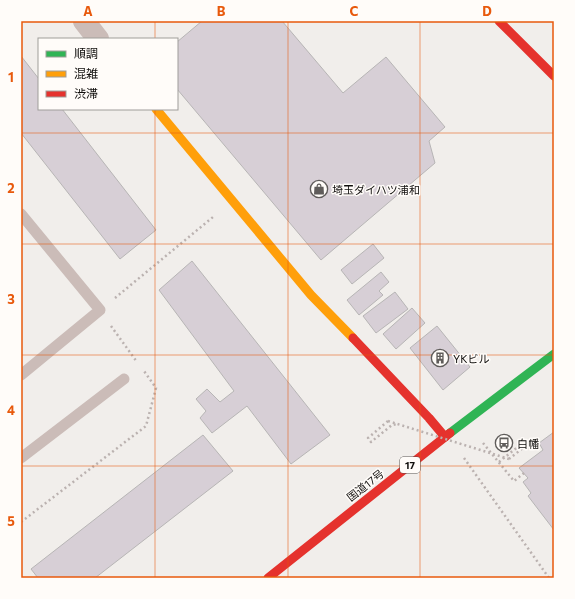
<svg xmlns="http://www.w3.org/2000/svg" width="575" height="599" viewBox="0 0 575 599" font-family="Commissioner,'Noto Sans JP',sans-serif">
	<style>
		.building { fill: #d7cfd6; stroke: #b7b5b5 }
		.lines { fill: none; stroke-linecap: round; stroke-linejoin: round }
		.path { stroke: #bbb2b0; stroke-width: 2.5; stroke-dasharray: 2 3; stroke-linecap: butt }
		.lane { stroke: #cbbcb8; stroke-width: 11 }
		.street { stroke: #cbbcb8; stroke-width: 22 }
		.fast { stroke: #30b455; stroke-width: 9 }
		.slow { stroke: #ff9f0a; stroke-width: 9 }
		.jam { stroke: #e5322d; stroke-width: 9 }
		.path-bridge { stroke: #bbb2b0; stroke-width: 2.5; stroke-dasharray: 2 3; stroke-linecap: butt }
		.grid { fill: none; stroke: #e8590c; stroke-width: 1; stroke-opacity: 0.55 }
		.labels { text-anchor: middle; dominant-baseline: central; stroke-width: 3; stroke-linejoin: round; paint-order: stroke }
		.shield { fill: #fffcf9; stroke: #585553; stroke-width: 1 }
		.shield-label { font-size: 10px; font-weight: bold; fill: #100e0c }
		.poi-label { font-size: 11px; fill: #100e0c; stroke: #fffcf9; text-anchor: start }
		.street-label { font-size: 11px; fill: #100e0c; stroke: #fffcf9 }
		.neatline { fill: none; stroke: #e8590c; stroke-width: 1.5 }
		.grid-label { font-size: 13px; text-anchor: middle; font-weight: bold; fill: #e8590c }
	</style>
	<rect width="100%" height="100%" fill="#f1eeeb"/>
	<g class="building">
		<path d="M 202,21 L 282,21 L 343,93 L 386,57 L 445,127 L 429,141 L 435,163 L 321,260 L 177,89 L 177,42 Z"/>
		<path d="M 21,56 L 39,79 L 39,109 L 62,109 L 156,230 L 120,259 L 21,133 Z"/>
		<path d="M 373,244 L 384,258 L 352,284 L 341,270 Z"/>
		<path d="M 192,261 L 330,435 L 291,464 L 247,406 L 212,433 L 200,418 L 206,411 L 196,399 L 207,389 L 220,402 L 234,391 L 159,290 Z"/>
		<path d="M 381,272 L 389,282 L 379,291 L 383,295 L 359,315 L 347,300 Z"/>
		<path d="M 395,292 L 408,309 L 376,333 L 363,316 Z"/>
		<path d="M 412,308 L 425,323 L 396,349 L 383,334 Z"/>
		<path d="M 437,326 L 470,367 L 443,390 L 410,348 Z"/>
		<path d="M 554,432 L 554,530 L 528,496 L 531,493 L 523,482 L 528,478 L 519,468 L 543,450 L 539,443 Z"/>
		<path d="M 203,435 L 233,471 L 95,578 L 38,578 L 31,569 Z"/>
	</g>
	<g class="lines">
		<g class="path">
			<path d="M 115,298 L 213,217"/>
			<path d="M 111,326 L 137,362"/>
			<path d="M 388,421 L 368,438 L 371,442 L 392,425 L 398,424"/>
			<path d="M 483,443 L 514,481 L 524,473"/>
			<path d="M 464,458 L 549,578"/>
			<path d="M 499,462 L 525,441 L 528,444 L 509,459"/>
			<path d="M 21,522 L 146,426 L 156,388 L 144,371"/>
		</g>
		<g class="lane">
			<path d="M 21,214 L 100,310 L 21,375"/>
			<path d="M 21,458 L 124,379"/>
		</g>
		<path class="street" d="M 84,21 L 98,39"/>
		<path class="fast" d="M 450,433 L 554,354"/>
		<path class="slow" d="M 156,109 L 311,295 L 353,338"/>
		<g class="jam">
			<path d="M 499,21 L 554,76"/>
			<path d="M 353,338 L 429,418 L 445,437"/>
			<path d="M 268,578 L 450,433"/>
		</g>
		<path class="path-bridge" d="M 388,421 L 509,459"/>
	</g>
	<path class="grid" d="M 155,21 L 155,39M 288,21 L 288,578M 420,21 L 420,578M 155,109 L 155,578M 21,133 L 554,133M 21,244 L 554,244M 21,355 L 554,355M 21,466 L 554,466"/>
	<defs>
		<symbol id="shop-ring" viewBox="-11 -11 22 22"><circle r="9.5" fill="#fffcf9" stroke="#5f5c5a" stroke-width="1.5"/><path d="M-5-2.5h2.3a2.7 3.5 0 0 1 5.4 0H5L5.5 6h-11ZM-1.5-2.5h3a1.5 2.3 0 0 0-3 0Z" fill="#5f5c5a"/></symbol>
		<symbol id="building-ring" viewBox="-11 -11 22 22"><circle r="9.5" fill="#fffcf9" stroke="#5f5c5a" stroke-width="1.5"/><path d="M-4-6H4V6H1V3H-1V6H-4ZM-2.5-4.3h1.7v1.8h-1.7ZM.8-4.3h1.7v1.8H.8ZM-2.5-1h1.7V.8h-1.7ZM.8-1h1.7V.8H.8Z" fill="#5f5c5a"/></symbol>
		<symbol id="bus-ring" viewBox="-11 -11 22 22"><circle r="9.5" fill="#fffcf9" stroke="#5f5c5a" stroke-width="1.5"/><path d="M-5-6H5V4H4V6H2V4H-2V6H-4V4H-5ZM-3.5-4V0h7V-4ZM-3.5 1.2v1.5H-2V1.2ZM2 1.2v1.5H3.5V1.2Z" fill="#5f5c5a"/></symbol>
	</defs>
	<g fill-rule="evenodd">
		<use href="#shop-ring" x="309" y="179" width="20" height="20"/>
		<use href="#building-ring" x="430" y="348" width="20" height="20"/>
		<use href="#bus-ring" x="494" y="433" width="20" height="20"/>
	</g>
	<g class="labels">
		<rect class="shield" x="400" y="457" width="20" height="16" rx="3"/>
		<g class="shield-label">
			<text x="410" y="465">17</text>
		</g>
		<g class="poi-label">
			<text x="332" y="189">埼玉ダイハツ浦和</text>
			<text x="453" y="358">YKビル</text>
			<text x="517" y="443">白幡</text>
		</g>
		<g class="street-label">
			<text transform="translate(365 485) rotate(-38)">国道17号</text>
		</g>
	</g>
	<rect width="575" height="599" fill="none" stroke="#fffcf9" stroke-width="44"/>
	<rect x="38" y="38" width="140" height="72" fill="#fffcf9" stroke="#9f9d9a"/>
	<rect x="46" y="51" width="20" height="6" fill="#30b455" stroke="#9f9d9a"/>
	<text x="74" y="58" font-size="12" fill="#100e0c">順調</text>
	<rect x="46" y="71" width="20" height="6" fill="#ff9f0a" stroke="#9f9d9a"/>
	<text x="74" y="78" font-size="12" fill="#100e0c">混雑</text>
	<rect x="46" y="91" width="20" height="6" fill="#e5322d" stroke="#9f9d9a"/>
	<text x="74" y="98" font-size="12" fill="#100e0c">渋滞</text>
	<rect x="22" y="22" width="531" height="555" class="neatline"/>
	<g class="grid-label">
		<text x="88" y="16">A</text>
		<text x="221" y="16">B</text>
		<text x="354" y="16">C</text>
		<text x="487" y="16">D</text>
		<text x="11" y="82">1</text>
		<text x="11" y="193">2</text>
		<text x="11" y="304">3</text>
		<text x="11" y="415">4</text>
		<text x="11" y="526">5</text>
	</g>
</svg>
